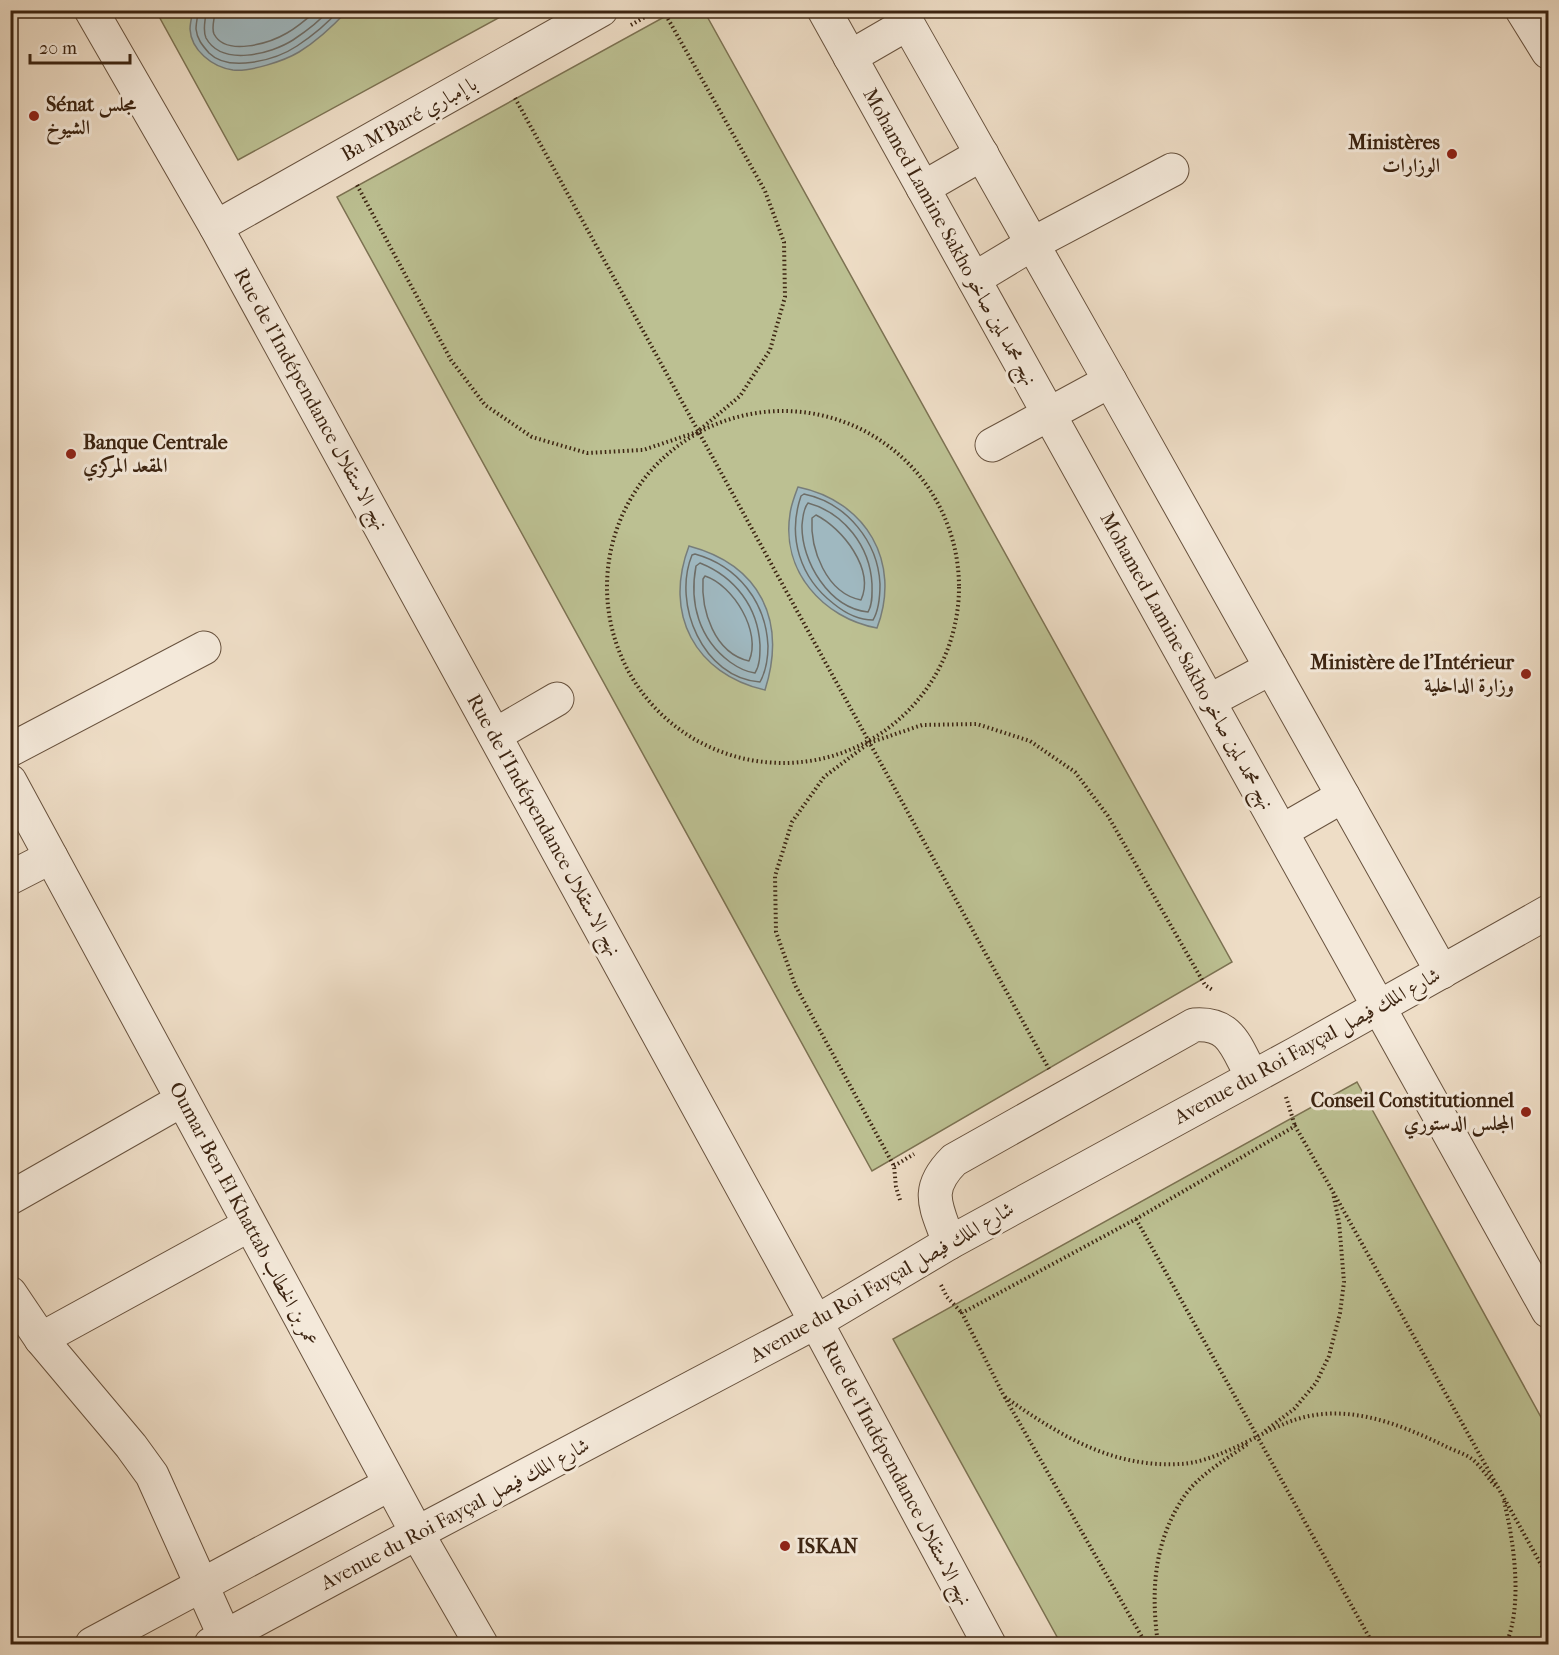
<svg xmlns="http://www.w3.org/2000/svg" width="1559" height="1655" viewBox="0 0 1559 1655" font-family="'IM FELL French Canon',Amiri,serif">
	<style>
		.green { fill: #bcc092; stroke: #7c7252; stroke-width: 1.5 }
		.water { fill: #9fb8c0; stroke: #777d7a; stroke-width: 1.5 }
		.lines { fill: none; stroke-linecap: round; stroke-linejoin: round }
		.shore { stroke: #6e6e68; stroke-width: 1.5 }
		.minor-casing { stroke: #68523e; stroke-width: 35 }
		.path { stroke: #3c2411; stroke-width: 4; stroke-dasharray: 1.5 3; stroke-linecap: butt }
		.minor { stroke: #f4e9da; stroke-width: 33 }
		.poi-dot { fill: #8f2418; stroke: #f4e9da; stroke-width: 2 }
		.labels { text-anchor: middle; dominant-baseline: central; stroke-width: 6; stroke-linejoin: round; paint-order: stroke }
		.poi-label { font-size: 20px; font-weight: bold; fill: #3c2411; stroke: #f4e9da; text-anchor: start }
		.street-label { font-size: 20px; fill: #3c2411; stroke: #f4e9da }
	</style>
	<rect width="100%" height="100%" fill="#eeddc6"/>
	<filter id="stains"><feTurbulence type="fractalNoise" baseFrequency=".00333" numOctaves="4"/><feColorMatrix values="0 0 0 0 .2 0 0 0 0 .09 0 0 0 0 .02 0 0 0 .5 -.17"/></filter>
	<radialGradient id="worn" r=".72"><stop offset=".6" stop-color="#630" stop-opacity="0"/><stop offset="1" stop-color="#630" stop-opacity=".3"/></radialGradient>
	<g class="green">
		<path d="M 156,11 L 511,11 L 238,160 Z"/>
		<path d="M 675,11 L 704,11 L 1232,962 L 872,1171 L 337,197 Z"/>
		<path d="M 1357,1082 L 1548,1430 L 1548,1644 L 1061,1644 L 893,1339 Z"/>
	</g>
	<g class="water">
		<path d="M 193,11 L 193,10 L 347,11 C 333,26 317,41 299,52 C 284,61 250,72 233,70 C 212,67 191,50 190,29 C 190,23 192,16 193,11 Z"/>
		<path d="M 798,487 C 866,501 902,562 877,628 C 823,618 781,571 790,514 C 791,505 795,495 798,487 Z"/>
		<path d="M 689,546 C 760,565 787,620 765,690 C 695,674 663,614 689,546 Z"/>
	</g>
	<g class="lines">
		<g class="shore">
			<path d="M 198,10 C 198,16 196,23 196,29 C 197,39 202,45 209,53 C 229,73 276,60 297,46 C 312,36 327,24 339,10"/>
			<path d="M 206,10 C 206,20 202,29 206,38 C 222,67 271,54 293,40 C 305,32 319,22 329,10"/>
			<path d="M 215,10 C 215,18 211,27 214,34 C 226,57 270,43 287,33 C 298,27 308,18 317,10"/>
			<path d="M 804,494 C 847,503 878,542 880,584 C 880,597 879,610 873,620 C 859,620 845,613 834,604 C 800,578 787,537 801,496 Z"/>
			<path d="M 808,503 C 844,513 870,546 872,584 C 872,593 873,604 868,612 C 829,608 801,561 802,525 C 803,517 803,509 808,503 Z"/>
			<path d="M 816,515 C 842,528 875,569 861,600 C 826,593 810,549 812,518 Z"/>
			<path d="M 695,554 C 738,566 766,602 768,646 C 768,658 766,671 760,682 C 703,678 672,604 692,555 Z"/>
			<path d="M 700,563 C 735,577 758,607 760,645 C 760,655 760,665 755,673 C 746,672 737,667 730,662 C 699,639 689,603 696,566 Z"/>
			<path d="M 705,576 C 733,585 762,632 749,661 C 714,653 701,610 703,579 Z"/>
		</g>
		<defs>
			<g id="minor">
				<path d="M 91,10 L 216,227 L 816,1322 L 989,1644"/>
				<path d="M 824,10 L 1548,1311"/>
				<path d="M 900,10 L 1110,381 L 1442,972"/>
				<path d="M 1522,10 L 1548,52"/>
				<path d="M 850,57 L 907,24"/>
				<path d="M 923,188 L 982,154"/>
				<path d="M 216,227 L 601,10"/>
				<path d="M 974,279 L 1032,244 L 1172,170"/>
				<path d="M 992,445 L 1110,381"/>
				<path d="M 1209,701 L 1271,668"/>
				<path d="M 495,735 L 557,699"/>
				<path d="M 10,750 L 204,648"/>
				<path d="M 10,781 L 417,1533 L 481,1644"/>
				<path d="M 1282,831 L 1343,796"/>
				<path d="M 10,878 L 51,857"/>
				<path d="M 10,1198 L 182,1100"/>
				<path d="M 949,1243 C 937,1207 923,1191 954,1160 L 1194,1025 C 1232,1022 1236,1048 1252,1076"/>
				<path d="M 10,1293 L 41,1339 L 131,1446 L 152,1475 L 225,1637"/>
				<path d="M 41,1339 L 249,1225"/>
				<path d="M 92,1644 L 390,1484"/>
				<path d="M 211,1644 L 417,1533 L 816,1322 L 949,1243 L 1297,1053 L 1548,912"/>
			</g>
		</defs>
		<use href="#minor" class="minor-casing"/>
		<g class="path">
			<path d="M 631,25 L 657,10"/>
			<path d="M 515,98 L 1049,1069"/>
			<path d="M 357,185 L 451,360 L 485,405 L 532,437 L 587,453 L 643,450 L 697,432 L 740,396 L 770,350 L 785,297 L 784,242 L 765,191 L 663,10"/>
			<circle cx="783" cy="587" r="176"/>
			<path d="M 1286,1097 L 1295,1126"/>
			<path d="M 894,1166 L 914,1154"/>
			<path d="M 900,1200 L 896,1187 L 894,1166 L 795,985 L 776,932 L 775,876 L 792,822 L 824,777 L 869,743 L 922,725 L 977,724 L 1030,741 L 1075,772 L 1108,816 L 1205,985 L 1214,991"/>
			<path d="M 1136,1219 L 1373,1644"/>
			<path d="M 941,1285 L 947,1297 L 962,1313"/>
			<path d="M 1005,1397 C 1059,1435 1112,1468 1180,1464 C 1213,1463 1255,1436 1286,1423 C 1340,1401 1393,1421 1443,1445 C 1452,1450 1464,1453 1472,1459 C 1481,1466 1488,1478 1496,1487"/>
			<path d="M 1265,1431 L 1294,1409 L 1316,1383 L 1329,1356 L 1340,1313 L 1344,1282 L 1339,1222 L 1333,1193"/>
			<path d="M 1504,1501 C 1514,1542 1523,1605 1506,1644"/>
			<path d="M 1146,1644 L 1004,1396 L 962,1313 L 1136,1219 L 1295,1126 L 1332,1190 L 1548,1577"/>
			<path d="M 1158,1644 C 1151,1593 1153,1544 1183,1498 C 1198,1475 1227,1459 1249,1443"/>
		</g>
		<use href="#minor" class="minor"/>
	</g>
	<g class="poi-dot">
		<circle cx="34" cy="116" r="6"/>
		<circle cx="1452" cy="154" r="6"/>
		<circle cx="71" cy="454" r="6"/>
		<circle cx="1526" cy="674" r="6"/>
		<circle cx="1526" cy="1112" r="6"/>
		<circle cx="785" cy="1546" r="6"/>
	</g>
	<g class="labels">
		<g class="poi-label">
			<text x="46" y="104">Sénat مجلس<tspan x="46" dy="23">الشيوخ</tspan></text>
			<text x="1440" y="142" text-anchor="end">Ministères<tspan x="1440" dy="23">الوزارات</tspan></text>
			<text x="83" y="442">Banque Centrale<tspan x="83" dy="23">المقعد المركزي</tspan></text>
			<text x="1514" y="662" text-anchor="end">Ministère de l'Intérieur<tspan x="1514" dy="23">وزارة الداخلية</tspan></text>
			<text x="1514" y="1100" text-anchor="end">Conseil Constitutionnel<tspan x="1514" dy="23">المجلس الدستوري</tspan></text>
			<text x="797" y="1546">ISKAN</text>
		</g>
		<g class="street-label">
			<text transform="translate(409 119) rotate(-29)">Ba M'Baré با إمباري</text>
			<text transform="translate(950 237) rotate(61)">Mohamed Lamine Sakho نهج محمد لمين صاخو</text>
			<text transform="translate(311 399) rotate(61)">Rue de l'Indépendance نهج الاستقلال</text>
			<text transform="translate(1187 661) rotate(61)">Mohamed Lamine Sakho نهج محمد لمين صاخو</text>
			<text transform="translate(544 825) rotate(61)">Rue de l'Indépendance نهج الاستقلال</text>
			<text transform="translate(1307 1046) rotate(-29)">Avenue du Roi Fayçal شارع الملك فيصل</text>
			<text transform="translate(244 1214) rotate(62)">Oumar Ben El Khattab عمر بن الخطاب</text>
			<text transform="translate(882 1282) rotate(-30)">Avenue du Roi Fayçal شارع الملك فيصل</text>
			<text transform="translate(897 1473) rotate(62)">Rue de l'Indépendance نهج الاستقلال</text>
			<text transform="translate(455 1514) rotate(-28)">Avenue du Roi Fayçal شارع الملك فيصل</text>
		</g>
	</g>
	<rect width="1559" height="1655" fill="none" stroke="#eeddc6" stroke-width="36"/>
	<rect x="12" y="12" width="1535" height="1631" fill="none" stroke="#3c2411" stroke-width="3"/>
	<rect x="18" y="18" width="1523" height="1619" fill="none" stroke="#3c2411" stroke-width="1.5"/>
	<path d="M30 54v9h100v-9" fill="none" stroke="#3c2411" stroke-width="3"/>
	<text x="39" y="54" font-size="18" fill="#3c2411" stroke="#f4e9da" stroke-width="4.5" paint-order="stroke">20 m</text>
	<rect width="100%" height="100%" filter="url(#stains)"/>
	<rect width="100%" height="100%" fill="url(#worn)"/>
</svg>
